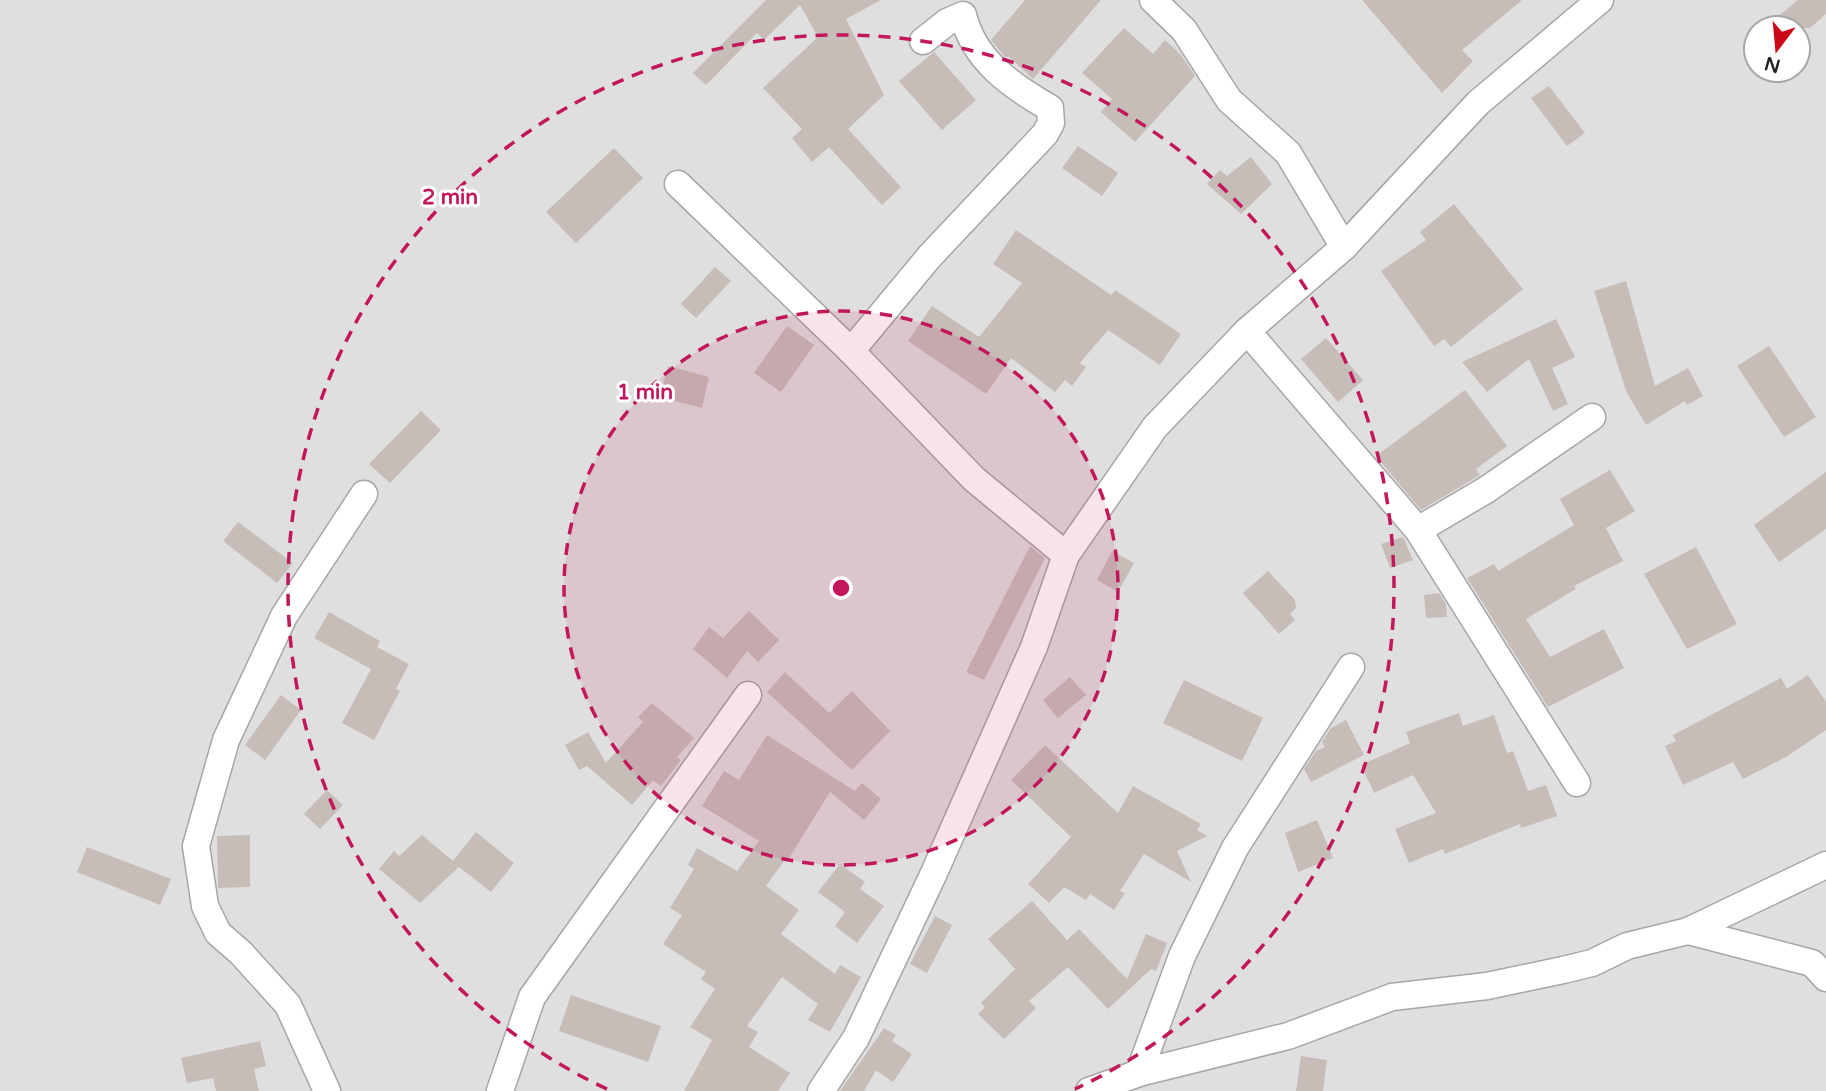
<svg xmlns="http://www.w3.org/2000/svg" width="1826" height="1091" viewBox="0 0 1826 1091" font-family="'Varela Round',sans-serif">
	<style>
		.residential { fill: #e0dfdf; fill-rule: evenodd }
		.building { fill: #c6bdb8 }
		.lines { fill: none; stroke-linecap: round; stroke-linejoin: round }
		.minor-casing { stroke: #a6a6a6; stroke-width: 29 }
		.minor { stroke: #fff; stroke-width: 26 }
		.ring { fill: none; stroke: #c2185b; stroke-width: 3.5; stroke-dasharray: 12 9 }
		.centre { fill: #c2185b; stroke: #fff; stroke-width: 3.5 }
		.ring-label { font-size: 21px; text-anchor: middle; font-weight: bold; fill: #c2185b; stroke: #fff; stroke-width: 6; stroke-linejoin: round; paint-order: stroke }
	</style>
	<rect width="100%" height="100%" fill="#f1eee9"/>
	<path class="residential" d="M 0,0 L 1826,0 L 1826,1091 L 0,1091 ZM 1756,28 L 1798,28 L 1798,70 L 1756,70 Z"/>
	<g class="building">
		<path d="M 766,0 L 881,0 L 846,19 L 884,95 L 848,129 L 901,187 L 882,205 L 829,147 L 812,162 L 792,138 L 802,129 L 763,88 L 818,37 L 800,5 L 764,40 L 757,33 L 706,85 L 693,73 Z"/>
		<path d="M 1025,0 L 1101,0 L 1033,79 L 1008,56 L 1006,58 L 991,40 Z"/>
		<path d="M 1362,0 L 1522,0 L 1462,50 L 1473,61 L 1442,93 Z"/>
		<path d="M 1798,0 L 1826,0 L 1826,14 L 1810,28 L 1764,28 Z"/>
		<path d="M 1124,28 L 1153,54 L 1165,40 L 1181,55 L 1195,76 L 1135,142 L 1101,112 L 1112,99 L 1082,73 Z"/>
		<path d="M 934,52 L 976,100 L 942,130 L 899,81 Z"/>
		<path d="M 1549,86 L 1585,133 L 1567,146 L 1531,98 Z"/>
		<path d="M 1078,146 L 1118,173 L 1102,196 L 1062,168 Z"/>
		<path d="M 614,148 L 643,178 L 576,243 L 546,212 Z"/>
		<path d="M 1251,157 L 1272,184 L 1241,214 L 1207,184 L 1220,170 L 1227,176 Z"/>
		<path d="M 1454,204 L 1523,289 L 1451,347 L 1444,339 L 1434,346 L 1381,271 L 1426,240 L 1420,232 Z"/>
		<path d="M 1016,230 L 1111,295 L 1115,290 L 1181,334 L 1160,365 L 1108,330 L 1080,363 L 1086,367 L 1072,386 L 1065,380 L 1055,392 L 1011,358 L 986,394 L 908,341 L 932,306 L 979,337 L 1022,283 L 993,264 Z"/>
		<path d="M 715,267 L 731,281 L 696,318 L 681,304 Z"/>
		<path d="M 1626,281 L 1655,386 L 1688,368 L 1703,396 L 1687,405 L 1685,401 L 1646,425 L 1626,391 L 1594,291 Z"/>
		<path d="M 1556,319 L 1575,357 L 1552,368 L 1568,404 L 1553,411 L 1529,359 L 1487,392 L 1462,362 Z"/>
		<path d="M 787,326 L 814,345 L 781,392 L 754,373 Z"/>
		<path d="M 1326,338 L 1363,380 L 1338,402 L 1301,359 Z"/>
		<path d="M 1769,346 L 1816,417 L 1784,437 L 1737,366 Z"/>
		<path d="M 668,366 L 709,377 L 702,408 L 660,397 Z"/>
		<path d="M 1465,390 L 1507,446 L 1476,469 L 1480,475 L 1421,510 L 1376,456 Z"/>
		<path d="M 421,411 L 441,430 L 390,483 L 369,464 Z"/>
		<path d="M 1610,470 L 1635,511 L 1606,528 L 1623,561 L 1574,586 L 1576,589 L 1526,619 L 1550,657 L 1604,629 L 1624,668 L 1548,707 L 1467,578 L 1494,564 L 1498,571 L 1574,525 L 1560,499 Z"/>
		<path d="M 1826,472 L 1826,529 L 1779,562 L 1754,525 Z"/>
		<path d="M 238,522 L 293,563 L 277,583 L 223,541 Z"/>
		<path d="M 1403,537 L 1413,560 L 1390,568 L 1381,544 Z"/>
		<path d="M 1030,546 L 1045,558 L 984,680 L 966,672 Z"/>
		<path d="M 1696,547 L 1737,624 L 1687,649 L 1644,574 Z"/>
		<path d="M 1112,551 L 1134,563 L 1118,592 L 1097,580 Z"/>
		<path d="M 1268,571 L 1295,600 L 1296,608 L 1290,614 L 1295,620 L 1279,634 L 1243,593 Z"/>
		<path d="M 1439,593 L 1446,604 L 1447,617 L 1426,618 L 1424,595 Z"/>
		<path d="M 749,611 L 779,640 L 758,662 L 747,651 L 727,678 L 693,649 L 709,627 L 723,638 Z"/>
		<path d="M 329,612 L 380,641 L 377,647 L 409,664 L 396,689 L 400,691 L 374,740 L 342,723 L 371,669 L 314,638 Z"/>
		<path d="M 785,672 L 829,713 L 852,691 L 890,731 L 852,770 L 767,692 Z"/>
		<path d="M 1808,675 L 1826,702 L 1826,730 L 1786,757 L 1743,779 L 1733,762 L 1683,785 L 1665,746 L 1676,741 L 1673,735 L 1781,678 L 1787,689 Z"/>
		<path d="M 1070,677 L 1086,695 L 1058,718 L 1043,700 Z"/>
		<path d="M 1184,680 L 1263,718 L 1242,761 L 1163,723 Z"/>
		<path d="M 281,695 L 301,710 L 265,760 L 245,745 Z"/>
		<path d="M 652,703 L 694,738 L 677,757 L 681,760 L 661,786 L 653,780 L 632,805 L 587,766 L 579,770 L 565,745 L 588,732 L 606,763 L 643,722 L 638,717 Z"/>
		<path d="M 1459,713 L 1463,726 L 1494,715 L 1507,753 L 1513,751 L 1528,791 L 1546,785 L 1557,816 L 1521,828 L 1520,824 L 1445,854 L 1443,849 L 1409,863 L 1395,829 L 1436,813 L 1413,775 L 1374,793 L 1361,765 L 1410,743 L 1406,732 Z"/>
		<path d="M 1346,720 L 1364,755 L 1311,782 L 1304,769 L 1316,751 L 1325,747 L 1322,742 L 1331,728 Z"/>
		<path d="M 767,735 L 855,791 L 862,783 L 881,799 L 864,820 L 830,792 L 788,860 L 786,858 L 766,886 L 799,910 L 781,934 L 835,974 L 840,965 L 861,977 L 830,1032 L 808,1020 L 818,1004 L 782,977 L 747,1026 L 758,1032 L 749,1047 L 790,1073 L 778,1091 L 684,1091 L 712,1040 L 690,1027 L 715,989 L 701,979 L 706,972 L 663,944 L 682,915 L 670,908 L 694,869 L 688,865 L 697,848 L 737,871 L 759,841 L 702,806 L 724,771 L 739,780 Z"/>
		<path d="M 1045,745 L 1118,813 L 1133,786 L 1201,824 L 1197,830 L 1207,836 L 1177,851 L 1191,882 L 1144,854 L 1120,891 L 1125,893 L 1114,910 L 1090,894 L 1086,900 L 1064,887 L 1049,903 L 1028,884 L 1071,837 L 1011,780 Z"/>
		<path d="M 327,790 L 343,805 L 320,829 L 304,814 Z"/>
		<path d="M 1317,820 L 1333,858 L 1298,872 L 1285,833 Z"/>
		<path d="M 476,832 L 514,863 L 491,892 L 459,867 L 420,903 L 379,869 L 394,851 L 399,856 L 422,835 L 453,861 Z"/>
		<path d="M 250,835 L 250,887 L 218,888 L 217,836 Z"/>
		<path d="M 87,847 L 171,879 L 160,905 L 77,872 Z"/>
		<path d="M 840,864 L 865,882 L 860,889 L 884,906 L 857,943 L 835,926 L 845,912 L 818,892 Z"/>
		<path d="M 1032,901 L 1067,940 L 1079,929 L 1127,979 L 1146,934 L 1167,943 L 1156,971 L 1151,969 L 1108,1009 L 1068,967 L 1029,1001 L 1036,1008 L 1004,1039 L 978,1014 L 985,1007 L 981,1003 L 1015,969 L 988,939 Z"/>
		<path d="M 935,916 L 952,925 L 927,973 L 910,964 Z"/>
		<path d="M 571,995 L 661,1026 L 648,1062 L 559,1031 Z"/>
		<path d="M 884,1028 L 896,1035 L 892,1041 L 912,1054 L 893,1082 L 876,1070 L 864,1091 L 840,1091 Z"/>
		<path d="M 260,1041 L 266,1066 L 254,1069 L 259,1091 L 216,1091 L 213,1078 L 187,1083 L 181,1058 Z"/>
		<path d="M 1301,1056 L 1327,1060 L 1323,1091 L 1296,1091 Z"/>
	</g>
	<g class="lines">
		<defs>
			<g id="minor">
				<path d="M 1153,0 L 1184,30 L 1229,100 L 1288,153 L 1344,247"/>
				<path d="M 678,184 L 851,351 L 974,479 L 1066,555"/>
				<path d="M 1247,331 L 1418,530 L 1577,783"/>
				<path d="M 851,351 L 930,256 L 1045,134 L 1051,123 L 1050,108 C 1011,86 974,60 963,15 L 947,22 L 923,41"/>
				<path d="M 1418,530 L 1486,490 L 1592,417"/>
				<path d="M 1688,931 L 1826,865"/>
				<path d="M 1139,1073 L 1182,956 L 1235,848 L 1351,667"/>
				<path d="M 327,1091 L 288,1005 L 241,953 L 218,933 L 205,906 L 196,846 L 226,740 L 284,616 L 364,494"/>
				<path d="M 500,1091 L 532,997 L 748,695"/>
				<path d="M 821,1091 L 856,1038 L 934,873 L 1034,647 L 1066,555 L 1155,427 L 1247,331 L 1344,247 L 1478,103 L 1600,0"/>
				<path d="M 1089,1091 L 1139,1073 L 1288,1036 L 1392,997 L 1487,986 L 1563,970 L 1592,963 L 1627,946 L 1688,931 L 1812,963 L 1826,978"/>
			</g>
		</defs>
		<use href="#minor" class="minor-casing"/>
		<use href="#minor" class="minor"/>
	</g>
	<circle cx="841" cy="588" r="277" fill="#c2185b" fill-opacity=".12"/>
	<g class="ring">
		<circle cx="841" cy="588" r="277"/>
		<path d="M607 1089A553 553 0 1 1 1075 1089"/>
	</g>
	<circle cx="841" cy="588" r="10" class="centre"/>
	<g class="ring-label">
		<text x="450" y="204">2 min</text>
		<text x="645" y="399">1 min</text>
	</g>
	<g transform="translate(1777 49) rotate(196)"><circle r="33" fill="#ffffff" stroke="#a7a7a7" stroke-width="2"/>
	<path d="M0-5L12 26L0 18L-12 26Z" fill="#cd0717"/>
	<text y="-10" font-size="19" font-weight="bold" text-anchor="middle" fill="#222222">N</text>
	</g>
</svg>
